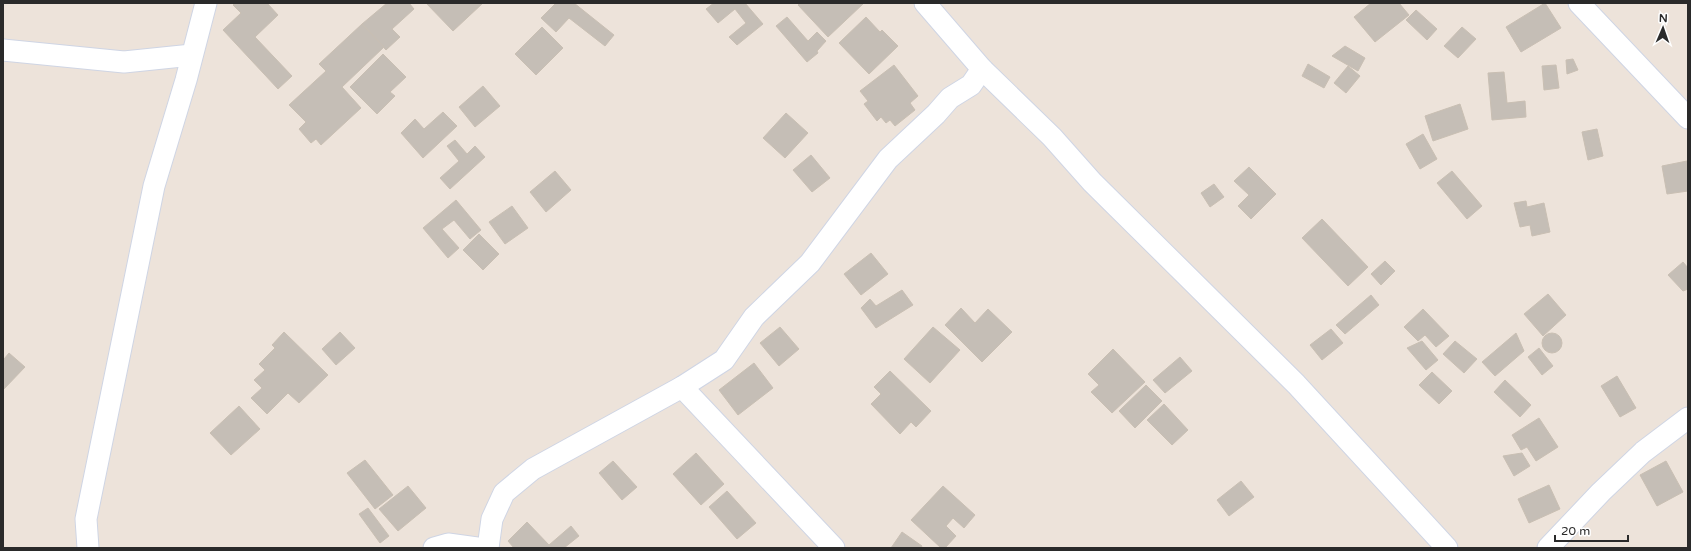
<svg xmlns="http://www.w3.org/2000/svg" width="1691" height="551" viewBox="0 0 1691 551" font-family="'Varela Round',sans-serif">
	<style>
		.building { fill: #c5beb6; stroke: #c9bfb3 }
		.lines { fill: none; stroke-linecap: round; stroke-linejoin: round }
		.street-casing { stroke: #cfd5e4; stroke-width: 23 }
		.street { stroke: #fff; stroke-width: 21 }
	</style>
	<rect width="100%" height="100%" fill="#ede3da"/>
	<g class="building">
		<path d="M 235,3 L 267,3 L 278,15 L 255,37 L 292,76 L 278,89 L 223,30 L 241,13 L 233,5 Z"/>
		<path d="M 387,3 L 409,3 L 414,9 L 392,29 L 400,37 L 386,50 L 362,24 Z"/>
		<path d="M 426,3 L 483,3 L 453,31 Z"/>
		<path d="M 556,3 L 574,3 L 614,35 L 605,46 L 569,18 L 556,32 L 541,18 Z"/>
		<path d="M 714,3 L 745,3 L 763,24 L 737,45 L 729,37 L 746,23 L 735,9 L 718,23 L 706,9 Z"/>
		<path d="M 800,3 L 864,3 L 828,37 L 798,5 Z"/>
		<path d="M 1371,3 L 1399,3 L 1409,15 L 1375,42 L 1354,17 Z"/>
		<path d="M 1545,3 L 1561,28 L 1521,52 L 1506,27 Z"/>
		<path d="M 1416,10 L 1437,29 L 1427,40 L 1406,20 Z"/>
		<path d="M 787,17 L 808,41 L 817,32 L 826,41 L 817,51 L 818,53 L 807,62 L 776,26 Z"/>
		<path d="M 866,17 L 880,32 L 882,30 L 898,46 L 869,74 L 839,43 Z"/>
		<path d="M 362,24 L 384,47 L 342,87 L 361,108 L 321,145 L 316,139 L 311,143 L 299,129 L 306,122 L 289,105 L 326,71 L 319,64 Z"/>
		<path d="M 542,27 L 563,48 L 536,75 L 515,54 Z"/>
		<path d="M 1462,27 L 1476,39 L 1458,58 L 1444,46 Z"/>
		<path d="M 1345,46 L 1365,58 L 1358,71 L 1332,56 Z"/>
		<path d="M 383,54 L 406,77 L 390,92 L 395,96 L 377,114 L 350,87 Z"/>
		<path d="M 1573,59 L 1578,70 L 1567,74 L 1566,60 Z"/>
		<path d="M 1308,64 L 1330,77 L 1324,88 L 1302,76 Z"/>
		<path d="M 894,65 L 918,96 L 910,103 L 915,110 L 895,126 L 890,120 L 886,123 L 881,117 L 877,121 L 864,104 L 868,101 L 860,91 Z"/>
		<path d="M 1556,65 L 1559,88 L 1544,90 L 1542,66 Z"/>
		<path d="M 1348,66 L 1360,76 L 1346,93 L 1334,83 Z"/>
		<path d="M 1504,72 L 1507,103 L 1525,101 L 1526,117 L 1492,120 L 1488,73 Z"/>
		<path d="M 483,86 L 500,106 L 475,127 L 459,107 Z"/>
		<path d="M 1460,104 L 1468,129 L 1433,141 L 1425,116 Z"/>
		<path d="M 443,112 L 457,126 L 423,158 L 401,133 L 415,119 L 424,129 Z"/>
		<path d="M 786,113 L 808,133 L 785,158 L 763,138 Z"/>
		<path d="M 1597,129 L 1603,156 L 1588,160 L 1582,132 Z"/>
		<path d="M 1423,134 L 1437,159 L 1420,169 L 1406,144 Z"/>
		<path d="M 455,140 L 467,154 L 475,146 L 485,157 L 450,189 L 440,178 L 459,161 L 447,146 Z"/>
		<path d="M 811,155 L 830,178 L 812,192 L 793,170 Z"/>
		<path d="M 1687,161 L 1688,191 L 1667,194 L 1662,166 Z"/>
		<path d="M 1249,167 L 1276,194 L 1251,219 L 1238,206 L 1249,195 L 1234,181 Z"/>
		<path d="M 555,171 L 571,190 L 546,212 L 530,192 Z"/>
		<path d="M 1452,171 L 1482,206 L 1467,219 L 1437,183 Z"/>
		<path d="M 1214,184 L 1224,197 L 1210,207 L 1201,193 Z"/>
		<path d="M 456,200 L 481,230 L 470,239 L 454,220 L 442,229 L 459,248 L 448,258 L 423,228 Z"/>
		<path d="M 1526,201 L 1527,207 L 1544,203 L 1550,232 L 1532,236 L 1530,225 L 1520,227 L 1514,203 Z"/>
		<path d="M 512,206 L 528,228 L 505,244 L 489,222 Z"/>
		<path d="M 1322,219 L 1368,267 L 1348,286 L 1302,238 Z"/>
		<path d="M 479,234 L 499,254 L 483,270 L 463,250 Z"/>
		<path d="M 871,253 L 888,274 L 861,295 L 844,274 Z"/>
		<path d="M 1385,261 L 1395,271 L 1381,285 L 1371,274 Z"/>
		<path d="M 1683,262 L 1688,268 L 1688,289 L 1683,291 L 1668,275 Z"/>
		<path d="M 902,290 L 913,305 L 876,328 L 861,308 L 870,299 L 876,306 Z"/>
		<path d="M 1548,294 L 1566,315 L 1543,336 L 1524,314 Z"/>
		<path d="M 1371,295 L 1379,305 L 1345,334 L 1336,325 Z"/>
		<path d="M 961,308 L 975,323 L 988,309 L 1012,332 L 982,362 L 945,325 Z"/>
		<path d="M 1423,309 L 1449,336 L 1436,347 L 1425,335 L 1418,341 L 1404,327 Z"/>
		<path d="M 780,327 L 799,349 L 779,366 L 760,343 Z"/>
		<path d="M 933,327 L 960,350 L 930,383 L 904,359 Z"/>
		<path d="M 1331,329 L 1343,343 L 1322,360 L 1310,345 Z"/>
		<path d="M 284,332 L 328,375 L 299,403 L 288,393 L 267,414 L 251,398 L 262,388 L 254,380 L 265,370 L 259,364 L 275,348 L 272,345 Z"/>
		<path d="M 340,332 L 355,348 L 336,365 L 322,349 Z"/>
		<path d="M 1516,333 L 1524,351 L 1495,376 L 1482,362 Z"/>
		<circle cx="1552" cy="343" r="10"/>
		<path d="M 1422,341 L 1438,360 L 1426,370 L 1407,348 Z"/>
		<path d="M 1455,341 L 1477,359 L 1464,373 L 1443,354 Z"/>
		<path d="M 1539,348 L 1553,366 L 1542,375 L 1528,357 Z"/>
		<path d="M 1113,349 L 1145,382 L 1112,413 L 1091,392 L 1099,385 L 1088,374 Z"/>
		<path d="M 9,353 L 25,367 L 3,390 L 3,357 L 4,359 Z"/>
		<path d="M 1180,357 L 1192,371 L 1165,393 L 1153,380 Z"/>
		<path d="M 754,363 L 773,388 L 738,415 L 719,390 Z"/>
		<path d="M 890,371 L 931,411 L 916,427 L 911,422 L 900,434 L 871,404 L 881,394 L 874,387 Z"/>
		<path d="M 1432,372 L 1452,391 L 1439,404 L 1419,385 Z"/>
		<path d="M 1617,376 L 1636,408 L 1620,417 L 1601,386 Z"/>
		<path d="M 1505,380 L 1531,405 L 1520,417 L 1494,392 Z"/>
		<path d="M 1146,385 L 1162,401 L 1135,428 L 1119,411 Z"/>
		<path d="M 1164,404 L 1188,430 L 1172,445 L 1147,420 Z"/>
		<path d="M 239,406 L 260,429 L 231,455 L 210,433 Z"/>
		<path d="M 1539,418 L 1558,447 L 1536,461 L 1527,447 L 1521,450 L 1512,435 Z"/>
		<path d="M 696,453 L 724,484 L 701,505 L 673,474 Z"/>
		<path d="M 1522,453 L 1530,466 L 1514,476 L 1503,456 Z"/>
		<path d="M 365,460 L 393,495 L 375,509 L 347,473 Z"/>
		<path d="M 613,461 L 637,487 L 622,500 L 599,473 Z"/>
		<path d="M 1666,461 L 1683,492 L 1657,506 L 1640,475 Z"/>
		<path d="M 1241,481 L 1254,497 L 1229,516 L 1217,500 Z"/>
		<path d="M 1549,485 L 1560,509 L 1529,523 L 1518,499 Z"/>
		<path d="M 408,486 L 426,508 L 398,531 L 379,509 Z"/>
		<path d="M 943,486 L 975,515 L 964,528 L 953,518 L 946,526 L 956,536 L 945,548 L 941,548 L 911,520 Z"/>
		<path d="M 727,491 L 756,523 L 737,539 L 709,507 Z"/>
		<path d="M 368,508 L 389,536 L 380,543 L 359,514 Z"/>
		<path d="M 527,522 L 549,545 L 571,526 L 579,536 L 564,548 L 514,548 L 508,541 Z"/>
		<path d="M 902,532 L 922,546 L 921,548 L 891,548 Z"/>
	</g>
	<g class="lines">
		<defs>
			<g id="street">
				<path d="M 925,3 L 982,69 L 1052,137 L 1092,182 L 1296,384 L 1447,548"/>
				<path d="M 1579,3 L 1688,118"/>
				<path d="M 3,50 L 124,62 L 192,55"/>
				<path d="M 682,387 L 834,548"/>
				<path d="M 88,548 L 86,519 L 154,186 L 186,80 L 206,3"/>
				<path d="M 434,548 L 448,544 L 477,548"/>
				<path d="M 488,548 L 492,519 L 504,493 L 533,469 L 682,387 L 724,360 L 754,317 L 810,263 L 888,159 L 936,114 L 950,98 L 971,85 L 982,69"/>
				<path d="M 1548,548 L 1601,492 L 1643,452 L 1688,418"/>
			</g>
		</defs>
		<use href="#street" class="street-casing"/>
		<use href="#street" class="street"/>
	</g>
	<rect width="1691" height="551" fill="none" stroke="#2a2a2a" stroke-width="8"/>
	<g transform="translate(1663 28) rotate(2)" stroke="#ffffff" stroke-width="3" paint-order="stroke">
	<path d="M0-3L7 15L0 10L-7 15Z" fill="#2a2a2a"/>
	<text y="-6" font-size="11" font-weight="bold" text-anchor="middle" fill="#2a2a2a">N</text>
	</g>
	<path d="M1555 535v6h73v-6" fill="none" stroke="#2a2a2a" stroke-width="2"/>
	<text x="1561" y="535" font-size="12" fill="#2a2a2a" stroke="#ffffff" stroke-width="3" paint-order="stroke">20 m</text>
</svg>
